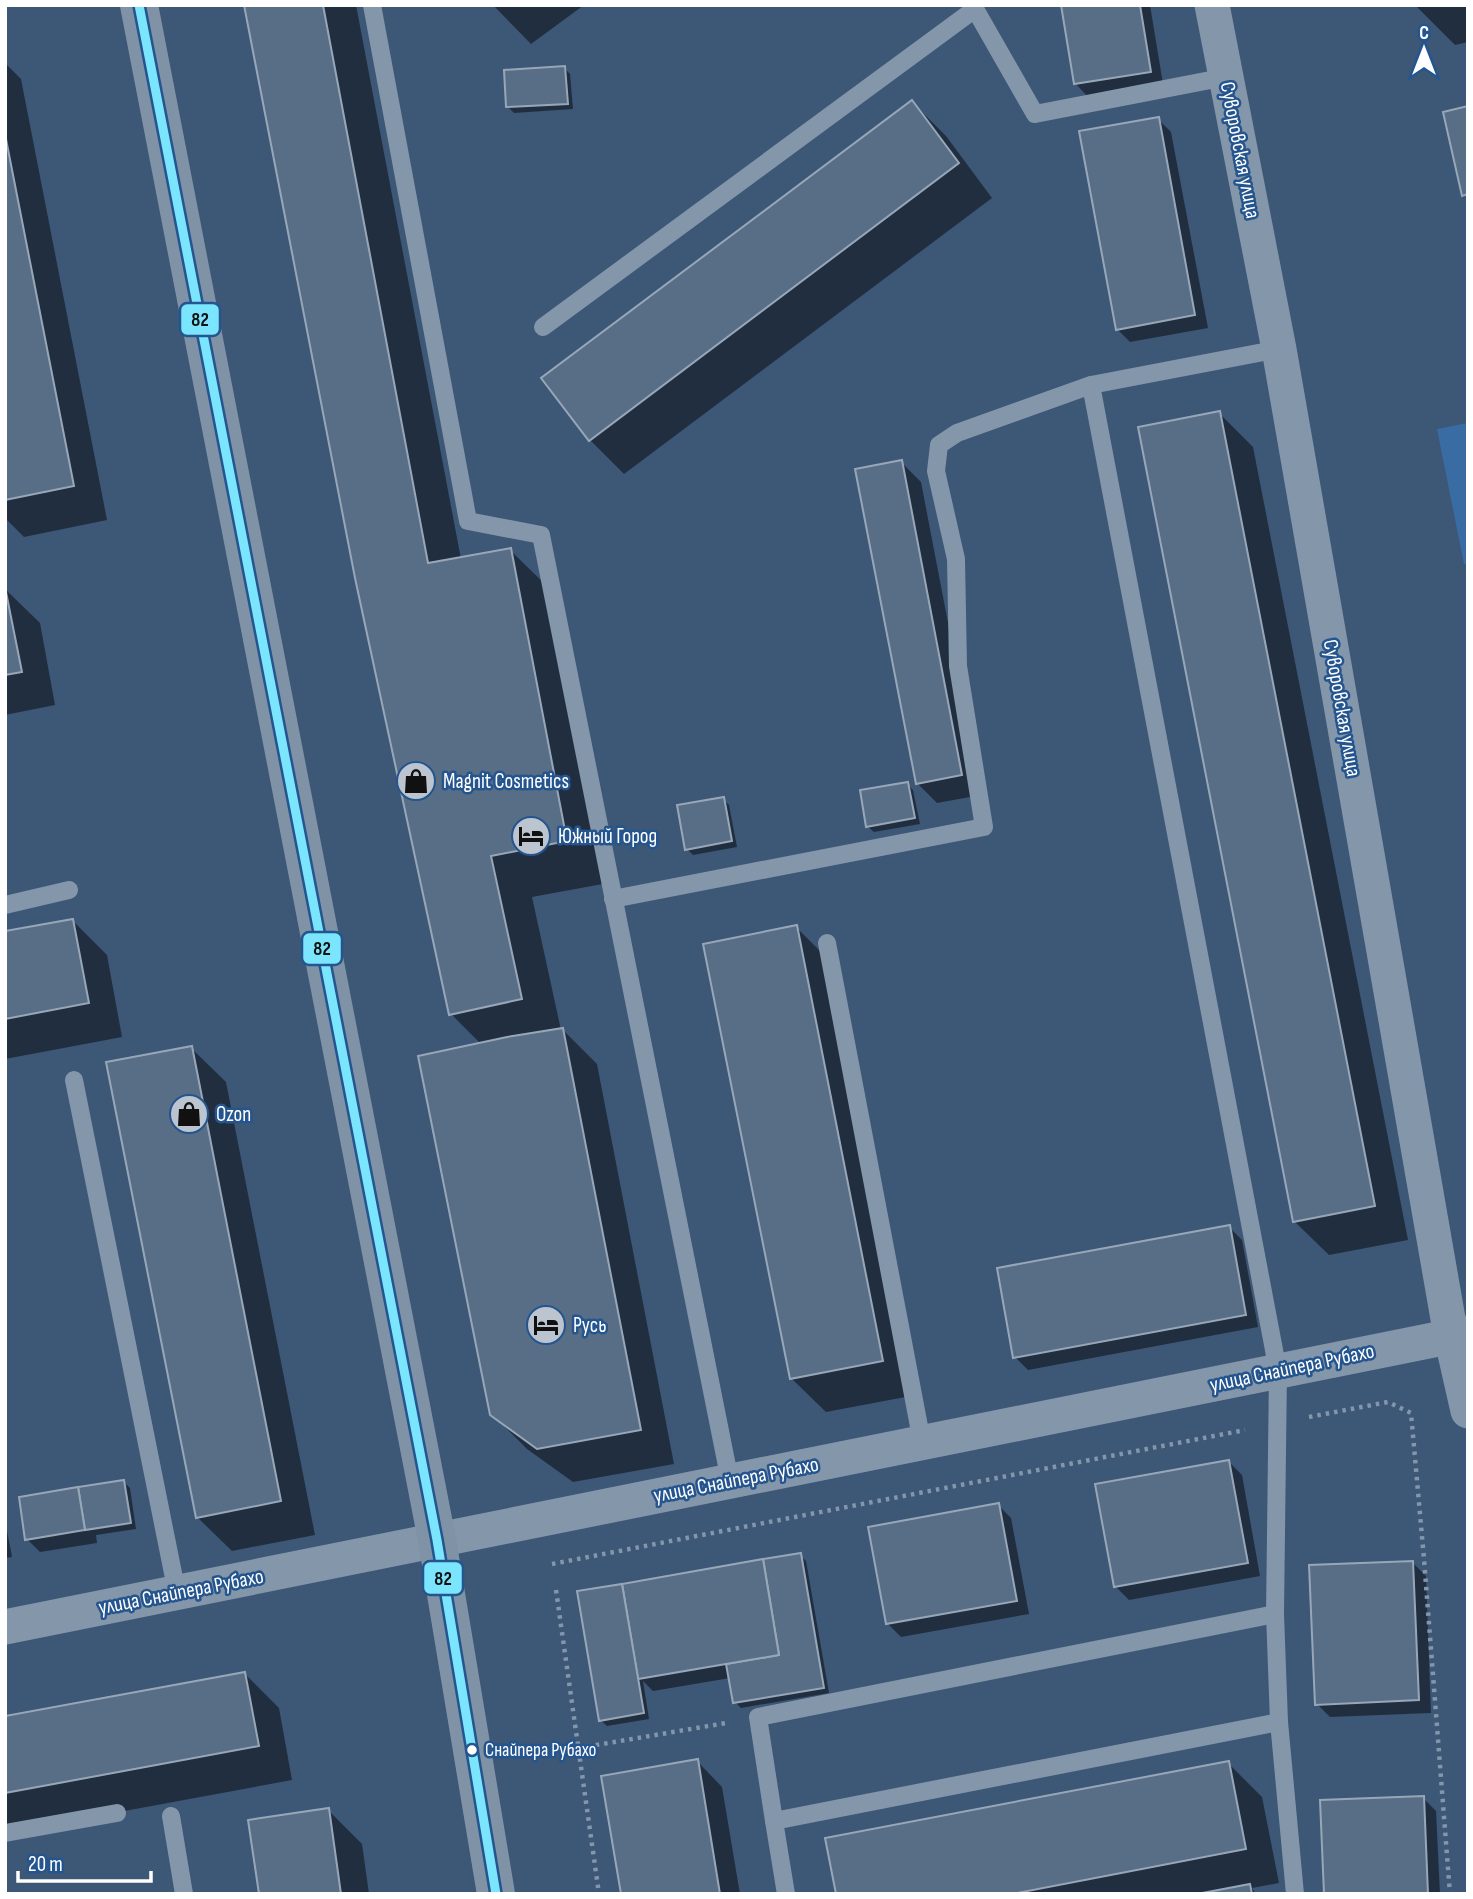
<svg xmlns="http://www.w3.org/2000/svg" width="1473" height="1899" viewBox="0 0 1473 1899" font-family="'Sofia Sans Condensed',sans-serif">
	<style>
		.green { fill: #3a6ca4 }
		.shadow { fill: #0007 }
		.building { fill: #586e86; stroke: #98a7b8; stroke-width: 2 }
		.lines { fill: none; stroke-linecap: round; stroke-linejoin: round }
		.path { stroke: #8496a9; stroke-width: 4.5; stroke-dasharray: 3.5 5; stroke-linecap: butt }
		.lane { stroke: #8496a9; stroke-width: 18 }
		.street { stroke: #8496a9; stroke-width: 35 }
		.secondary { stroke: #8092a6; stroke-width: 38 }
		.bus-1-casing { stroke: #25558e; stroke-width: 14 }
		.bus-1 { stroke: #7ae5fd; stroke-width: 9 }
		.bus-dot { fill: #fff; stroke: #25558e; stroke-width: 2.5 }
		.labels { text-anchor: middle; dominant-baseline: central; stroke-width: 5; stroke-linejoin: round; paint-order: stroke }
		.bus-label { font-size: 19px; fill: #fff; stroke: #25558e; text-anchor: start }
		.street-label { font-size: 21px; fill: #fff; stroke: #25558e }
		.poi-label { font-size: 21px; fill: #fff; stroke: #25558e; text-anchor: start }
		.line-badge { stroke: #25558e; stroke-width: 2.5 }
		.pale-badge-label { font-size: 19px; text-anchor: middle; font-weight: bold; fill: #111 }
	</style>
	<rect width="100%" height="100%" fill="#3d5776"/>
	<path class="green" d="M 1468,423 L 1468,563 L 1464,564 L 1437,429 Z"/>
	<g class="shadow">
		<path d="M 246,5 L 356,5 L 461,559 L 510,550 L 553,592 L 608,883 L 532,897 L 561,1030 L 563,1030 L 597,1064 L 674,1464 L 573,1482 L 527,1449 L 492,1414 L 481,1044 L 451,1014 Z"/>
		<path d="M 493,5 L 584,5 L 531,44 Z"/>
		<path d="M 1063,5 L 1150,5 L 1163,84 L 1088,97 L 1075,83 Z"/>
		<path d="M 1415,5 L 1468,5 L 1468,42 L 1455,45 Z"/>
		<path d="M 5,63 L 21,79 L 107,520 L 24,537 L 5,518 Z"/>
		<path d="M 564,68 L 570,74 L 573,109 L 514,113 L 508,107 Z"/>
		<path d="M 912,102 L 946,136 L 992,198 L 624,474 L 590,440 Z"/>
		<path d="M 1158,119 L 1171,132 L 1208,328 L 1130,342 L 1117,329 Z"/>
		<path d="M 1219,413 L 1253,447 L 1408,1240 L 1329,1255 L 1294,1221 Z"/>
		<path d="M 901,462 L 921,482 L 981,795 L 937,803 L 917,783 Z"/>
		<path d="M 5,589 L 40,623 L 55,705 L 5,715 Z"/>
		<path d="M 907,784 L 913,790 L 920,824 L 874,832 L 867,826 Z"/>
		<path d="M 723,799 L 729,805 L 737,847 L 693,855 L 687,849 Z"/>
		<path d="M 72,920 L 107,955 L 122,1037 L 5,1059 L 5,933 Z"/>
		<path d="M 796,927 L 830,961 L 916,1395 L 826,1412 L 791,1378 Z"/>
		<path d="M 191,1048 L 226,1082 L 315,1535 L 232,1551 L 197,1517 Z"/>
		<path d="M 1229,1227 L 1242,1240 L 1258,1327 L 1028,1370 L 1015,1357 Z"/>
		<path d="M 1229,1462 L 1242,1475 L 1260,1576 L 1129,1600 L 1116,1587 Z"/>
		<path d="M 124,1482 L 130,1488 L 136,1529 L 96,1535 L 97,1543 L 40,1552 L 27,1539 Z"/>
		<path d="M 998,1505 L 1011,1518 L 1029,1614 L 901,1637 L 888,1624 Z"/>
		<path d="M 5,1520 L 12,1557 L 5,1558 Z"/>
		<path d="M 800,1555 L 806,1561 L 829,1693 L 741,1708 L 735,1702 L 730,1678 L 653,1691 L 643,1681 L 649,1719 L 607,1726 L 600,1720 L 579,1593 Z"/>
		<path d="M 1413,1563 L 1426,1576 L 1431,1713 L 1330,1717 L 1317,1704 Z"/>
		<path d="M 245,1674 L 279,1708 L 292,1780 L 5,1833 L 5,1718 Z"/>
		<path d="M 697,1761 L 722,1787 L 740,1894 L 623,1894 Z"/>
		<path d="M 1228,1763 L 1262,1797 L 1279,1883 L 1252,1888 L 1256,1894 L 838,1894 Z"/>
		<path d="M 1423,1798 L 1436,1811 L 1440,1894 L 1326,1894 Z"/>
		<path d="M 328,1810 L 362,1844 L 369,1894 L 260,1894 Z"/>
	</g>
	<g class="building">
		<path d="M 244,5 L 323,5 L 428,563 L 511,548 L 567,841 L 491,856 L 522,999 L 449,1015 L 355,578 Z"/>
		<path d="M 1061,5 L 1140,5 L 1151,72 L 1074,84 Z"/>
		<path d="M 565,66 L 568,104 L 506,107 L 504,70 Z"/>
		<path d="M 912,100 L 959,163 L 589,441 L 541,378 Z"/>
		<path d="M 1468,106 L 1468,194 L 1462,196 L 1443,112 Z"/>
		<path d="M 1159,117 L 1195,315 L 1116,330 L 1079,131 Z"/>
		<path d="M 5,134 L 74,486 L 5,500 Z"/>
		<path d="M 1220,411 L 1375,1206 L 1293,1222 L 1138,427 Z"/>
		<path d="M 902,460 L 962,775 L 916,784 L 855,469 Z"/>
		<path d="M 5,587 L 22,672 L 5,675 Z"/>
		<path d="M 908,782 L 915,818 L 866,827 L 860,790 Z"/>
		<path d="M 724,797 L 732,841 L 685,850 L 677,805 Z"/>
		<path d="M 73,919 L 89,1003 L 5,1019 L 5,931 Z"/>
		<path d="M 797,925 L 883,1361 L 790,1379 L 703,944 Z"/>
		<path d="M 563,1028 L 641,1430 L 537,1449 L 490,1415 L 418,1056 L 507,1037 Z"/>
		<path d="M 192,1046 L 281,1501 L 196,1518 L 106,1062 Z"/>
		<path d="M 1230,1225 L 1246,1315 L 1013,1358 L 997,1268 Z"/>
		<path d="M 1229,1460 L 1248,1563 L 1114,1587 L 1095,1484 Z"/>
		<path d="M 124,1480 L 131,1523 L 85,1530 L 78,1487 Z"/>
		<path d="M 78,1487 L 85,1530 L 25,1540 L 19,1497 Z"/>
		<path d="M 999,1503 L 1017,1601 L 886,1624 L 868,1527 Z"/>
		<path d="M 801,1553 L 824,1688 L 733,1703 L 726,1664 L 779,1655 L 763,1559 Z"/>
		<path d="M 763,1559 L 779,1655 L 638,1679 L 622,1584 Z"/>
		<path d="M 1413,1561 L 1419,1700 L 1315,1705 L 1309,1565 Z"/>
		<path d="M 622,1584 L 644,1713 L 599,1721 L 577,1591 Z"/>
		<path d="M 245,1672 L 259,1746 L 5,1793 L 5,1716 Z"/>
		<path d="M 698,1759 L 720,1894 L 621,1894 L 601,1776 Z"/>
		<path d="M 1229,1761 L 1246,1849 L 1012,1894 L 836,1894 L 825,1838 Z"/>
		<path d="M 1424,1796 L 1428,1894 L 1324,1894 L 1320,1800 Z"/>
		<path d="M 329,1808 L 341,1894 L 259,1894 L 248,1820 Z"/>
		<path d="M 1250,1884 L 1252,1894 L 1197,1894 Z"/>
	</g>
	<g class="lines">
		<g class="path">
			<path d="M 1309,1417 L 1388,1402 L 1411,1413 L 1424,1559 L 1450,1894"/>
			<path d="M 552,1564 L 1245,1430"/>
			<path d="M 556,1590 L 599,1894"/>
			<path d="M 579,1748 L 726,1723"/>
		</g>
		<g class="lane">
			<path d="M 372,5 L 468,521 L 541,535 L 730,1481"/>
			<path d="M 975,9 L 1035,114 L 1226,77"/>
			<path d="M 543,327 L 975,9 L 975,5"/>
			<path d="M 1279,349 L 1091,385 L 1278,1371 L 1275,1614 L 1279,1722 L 1295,1894"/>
			<path d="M 613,899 L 984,827 L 958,666 L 956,559 L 936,471 L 939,445 L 957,433 L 1091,385"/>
			<path d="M 5,905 L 69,890"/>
			<path d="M 827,943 L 922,1442"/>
			<path d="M 74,1080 L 177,1593"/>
			<path d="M 1275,1614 L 758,1717 L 774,1821 L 1279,1722"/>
			<path d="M 171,1816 L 184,1894"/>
			<path d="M 774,1821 L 786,1894"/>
			<path d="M 5,1833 L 117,1813"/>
		</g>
		<g class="street">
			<path d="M 1212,5 L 1279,349 L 1451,1336 L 1468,1411"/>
			<path d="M 5,1627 L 1468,1333"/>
		</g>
		<path class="secondary" d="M 139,5 L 437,1540 L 496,1894"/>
		<defs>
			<path id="bus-1" d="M 139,5 L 437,1540 L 496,1894"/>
		</defs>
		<use href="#bus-1" class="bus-1-casing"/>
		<use href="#bus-1" class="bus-1"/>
	</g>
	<defs>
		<symbol id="shop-disc" viewBox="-11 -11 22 22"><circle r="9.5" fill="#bbc4cf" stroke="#25558e"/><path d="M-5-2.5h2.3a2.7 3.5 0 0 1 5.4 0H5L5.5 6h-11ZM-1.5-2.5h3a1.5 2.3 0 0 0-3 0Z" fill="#111"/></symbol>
		<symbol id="hotel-disc" viewBox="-11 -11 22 22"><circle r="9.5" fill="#bbc4cf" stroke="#25558e"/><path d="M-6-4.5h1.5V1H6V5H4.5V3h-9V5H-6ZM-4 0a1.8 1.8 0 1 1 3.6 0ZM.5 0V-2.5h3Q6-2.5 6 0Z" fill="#111"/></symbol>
	</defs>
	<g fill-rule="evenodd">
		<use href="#shop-disc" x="394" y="759" width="44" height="44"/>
		<use href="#hotel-disc" x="509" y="814" width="44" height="44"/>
		<use href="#shop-disc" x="167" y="1092" width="44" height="44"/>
		<use href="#hotel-disc" x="524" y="1303" width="44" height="44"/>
	</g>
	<circle class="bus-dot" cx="472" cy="1750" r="6"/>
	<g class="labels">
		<g class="bus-label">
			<text x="485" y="1750">Снайпера Рубахо</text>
		</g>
		<g class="street-label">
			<text transform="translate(1240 150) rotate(79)">Суворовская улица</text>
			<text transform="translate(1342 708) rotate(80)">Суворовская улица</text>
			<text transform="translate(1292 1368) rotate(-12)">улица Снайпера Рубахо</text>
			<text transform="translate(736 1480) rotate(-11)">улица Снайпера Рубахо</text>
			<text transform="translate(181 1592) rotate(-11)">улица Снайпера Рубахо</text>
		</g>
		<g class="poi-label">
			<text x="443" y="781">Magnit Cosmetics</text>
			<text x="558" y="836">Южный Город</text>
			<text x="216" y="1114">Ozon</text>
			<text x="573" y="1325">Русь</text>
		</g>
	</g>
	<g class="line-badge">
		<rect x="180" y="303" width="40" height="33" rx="7" fill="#7ae5fd"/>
		<rect x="302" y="932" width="40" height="33" rx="7" fill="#7ae5fd"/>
		<rect x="423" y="1561" width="40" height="34" rx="7" fill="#7ae5fd"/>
	</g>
	<g class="pale-badge-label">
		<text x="200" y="326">82</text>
		<text x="322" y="955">82</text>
		<text x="443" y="1585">82</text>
	</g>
	<rect width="1473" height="1899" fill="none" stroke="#ffffff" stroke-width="14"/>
	<g transform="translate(1424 49)" stroke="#25558e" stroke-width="5" paint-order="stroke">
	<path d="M0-5L12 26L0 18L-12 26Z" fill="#ffffff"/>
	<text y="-10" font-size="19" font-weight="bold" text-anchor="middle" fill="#ffffff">С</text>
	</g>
	<path d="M18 1871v10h133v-10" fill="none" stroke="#ffffff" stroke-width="3.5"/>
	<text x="28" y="1871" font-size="21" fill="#ffffff" stroke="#25558e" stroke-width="5" paint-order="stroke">20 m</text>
</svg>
